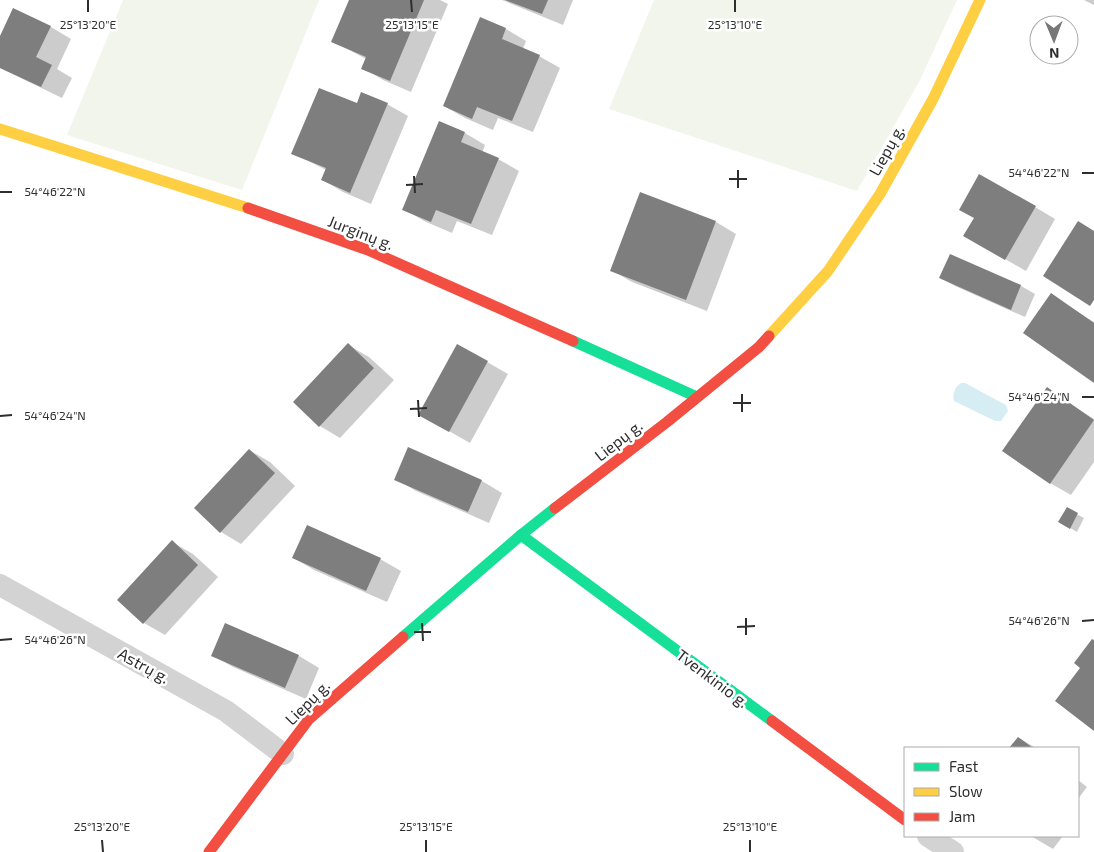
<svg xmlns="http://www.w3.org/2000/svg" width="1094" height="852" viewBox="0 0 1094 852" font-family="'Exo 2',sans-serif">
	<style>
		.green { fill: #f2f5eb }
		.water { fill: #d6eef3 }
		.shadow { fill: #0003 }
		.building { fill: #7e7e7e }
		.lines { fill: none; stroke-linecap: round; stroke-linejoin: round }
		.street { stroke: #d3d3d3; stroke-width: 22 }
		.fast { stroke: #16e098; stroke-width: 11 }
		.slow { stroke: #ffcf43; stroke-width: 11 }
		.jam { stroke: #f24e42; stroke-width: 11 }
		.ticks { fill: none; stroke: #2e2e2e; stroke-width: 2 }
		.labels { text-anchor: middle; dominant-baseline: central; stroke-width: 5; stroke-linejoin: round; paint-order: stroke }
		.street-label { font-size: 16px; fill: #2e2e2e; stroke: #fff }
		.ticks-label { font-size: 12px; text-anchor: middle; fill: #2e2e2e; stroke: #fff; stroke-width: 5; stroke-linejoin: round; paint-order: stroke }
	</style>
	<rect width="100%" height="100%" fill="#fff"/>
	<g class="green">
		<path d="M 123,0 L 319,0 L 242,190 L 67,135 Z"/>
		<path d="M 654,0 L 957,0 L 920,80 L 857,191 L 609,109 Z"/>
	</g>
	<path class="water" d="M 961,383 L 965,383 L 1006,405 L 1008,411 L 1001,421 L 995,421 L 954,401 C 952,395 955,386 961,383 Z"/>
	<g class="shadow">
		<path d="M 350,0 L 440,0 L 448,4 L 411,92 L 383,80 L 363,68 L 366,59 L 333,41 Z"/>
		<path d="M 502,0 L 573,0 L 563,25 Z"/>
		<path d="M 1084,0 L 1094,0 L 1094,5 Z"/>
		<path d="M 14,10 L 51,27 L 71,39 L 57,69 L 72,78 L 62,98 L 0,68 L 0,39 Z"/>
		<path d="M 481,19 L 506,29 L 526,41 L 523,49 L 539,56 L 560,68 L 533,132 L 498,118 L 493,130 L 465,118 L 444,106 Z"/>
		<path d="M 387,104 L 408,116 L 371,204 L 343,192 L 323,180 L 326,170 L 293,153 L 357,105 Z"/>
		<path d="M 440,123 L 465,133 L 485,145 L 482,153 L 498,159 L 519,171 L 492,235 L 457,221 L 452,233 L 424,221 L 404,209 Z"/>
		<path d="M 1035,207 L 1055,219 L 1026,271 L 965,236 Z"/>
		<path d="M 716,222 L 736,234 L 707,311 L 632,282 L 611,270 Z"/>
		<path d="M 951,256 L 1021,286 L 1035,294 L 1025,317 L 955,286 L 941,278 Z"/>
		<path d="M 1051,295 L 1094,322 L 1094,381 Z"/>
		<path d="M 348,345 L 369,357 L 394,380 L 340,438 L 320,426 Z"/>
		<path d="M 487,362 L 508,374 L 470,443 L 440,426 Z"/>
		<path d="M 1047,389 L 1094,419 L 1094,462 L 1071,495 L 1050,483 Z"/>
		<path d="M 409,449 L 482,481 L 502,493 L 489,523 L 416,491 L 396,479 Z"/>
		<path d="M 249,450 L 270,462 L 295,486 L 241,544 L 221,532 Z"/>
		<path d="M 1067,509 L 1084,518 L 1077,532 L 1060,522 Z"/>
		<path d="M 172,542 L 193,554 L 218,577 L 165,635 L 144,623 Z"/>
		<path d="M 294,558 L 380,559 L 401,571 L 387,602 L 314,570 Z"/>
		<path d="M 226,624 L 299,656 L 319,668 L 306,699 L 233,667 L 212,655 Z"/>
		<path d="M 1019,738 L 1036,748 L 1011,748 Z"/>
		<path d="M 1078,780 L 1087,787 L 1078,799 Z"/>
		<path d="M 1031,836 L 1063,836 L 1053,849 Z"/>
	</g>
	<g class="building">
		<path d="M 349,0 L 424,0 L 390,81 L 361,69 L 366,57 L 331,42 Z"/>
		<path d="M 505,0 L 548,0 L 542,14 Z"/>
		<path d="M 13,8 L 51,26 L 36,57 L 52,65 L 41,87 L 0,68 L 0,36 Z"/>
		<path d="M 480,17 L 506,28 L 502,39 L 540,55 L 512,121 L 477,107 L 472,119 L 443,106 Z"/>
		<path d="M 319,88 L 357,103 L 361,92 L 388,103 L 350,193 L 321,180 L 326,168 L 291,154 Z"/>
		<path d="M 439,121 L 465,132 L 461,142 L 499,158 L 471,224 L 436,210 L 431,222 L 402,210 Z"/>
		<path d="M 979,174 L 1036,206 L 1005,260 L 963,236 L 974,218 L 959,210 Z"/>
		<path d="M 640,192 L 716,221 L 686,300 L 610,271 Z"/>
		<path d="M 1078,221 L 1094,231 L 1094,300 L 1090,306 L 1043,276 Z"/>
		<path d="M 950,254 L 1021,285 L 1011,310 L 939,278 Z"/>
		<path d="M 1051,293 L 1094,323 L 1094,383 L 1023,333 Z"/>
		<path d="M 348,343 L 374,368 L 319,427 L 293,402 Z"/>
		<path d="M 457,344 L 488,361 L 449,432 L 418,415 Z"/>
		<path d="M 1047,387 L 1094,420 L 1050,484 L 1002,451 Z"/>
		<path d="M 408,447 L 482,480 L 468,512 L 394,480 Z"/>
		<path d="M 249,449 L 275,473 L 220,533 L 194,508 Z"/>
		<path d="M 1067,507 L 1078,513 L 1070,529 L 1058,522 Z"/>
		<path d="M 307,525 L 381,558 L 366,591 L 292,558 Z"/>
		<path d="M 172,540 L 198,565 L 143,624 L 117,600 Z"/>
		<path d="M 225,623 L 299,655 L 285,688 L 211,656 Z"/>
		<path d="M 1092,639 L 1094,640 L 1094,731 L 1055,701 L 1080,668 L 1074,663 Z"/>
		<path d="M 1018,737 L 1033,748 L 1009,748 Z"/>
	</g>
	<g class="lines">
		<g class="street">
			<path d="M 0,585 L 226,711 L 283,754"/>
			<path d="M 928,836 L 953,852"/>
		</g>
		<g class="fast">
			<path d="M 573,341 L 697,397"/>
			<path d="M 521,535 L 772,721"/>
			<path d="M 403,637 L 521,535 L 555,508"/>
		</g>
		<g class="slow">
			<path d="M 0,129 L 248,208"/>
			<path d="M 769,336 L 828,271 L 880,194 L 933,99 L 980,0"/>
		</g>
		<g class="jam">
			<path d="M 248,208 L 368,250 L 573,341"/>
			<path d="M 555,508 L 667,422 L 759,347 L 769,336"/>
			<path d="M 772,721 L 905,820"/>
			<path d="M 209,852 L 309,719 L 403,637"/>
		</g>
	</g>
	<path class="ticks" d="M 88,0 L 88,12M 411,0 L 412,12M 735,0 L 735,12M 738,170 L 738,188M 1082,173 L 1094,173M 414,176 L 415,193M 729,179 L 747,179M 406,185 L 423,184M 0,192 L 12,192M 742,394 L 742,412M 1082,397 L 1094,397M 418,400 L 419,417M 733,403 L 751,403M 410,409 L 427,408M 0,416 L 12,415M 746,618 L 746,635M 1082,621 L 1094,620M 422,623 L 423,641M 737,627 L 755,626M 414,632 L 431,632M 0,640 L 12,639M 102,840 L 103,852M 426,840 L 426,852M 750,840 L 750,852"/>
	<g class="labels">
		<g class="street-label">
			<text transform="translate(886 150) rotate(-61)">Liepų g.</text>
			<text transform="translate(361 232) rotate(21)">Jurginų g.</text>
			<text transform="translate(618 440) rotate(-38)">Liepų g.</text>
			<text transform="translate(144 665) rotate(29)">Astrų g.</text>
			<text transform="translate(713 678) rotate(37)">Tvenkinio g.</text>
			<text transform="translate(307 702) rotate(-45)">Liepų g.</text>
		</g>
	</g>
	<g class="ticks-label">
		<text x="88" y="29">25°13'20"E</text>
		<text x="412" y="29">25°13'15"E</text>
		<text x="735" y="29">25°13'10"E</text>
		<text x="1039" y="177">54°46'22"N</text>
		<text x="55" y="196">54°46'22"N</text>
		<text x="1039" y="401">54°46'24"N</text>
		<text x="55" y="420">54°46'24"N</text>
		<text x="1039" y="625">54°46'26"N</text>
		<text x="55" y="644">54°46'26"N</text>
		<text x="102" y="831">25°13'20"E</text>
		<text x="426" y="831">25°13'15"E</text>
		<text x="750" y="831">25°13'10"E</text>
	</g>
	<rect x="904" y="747" width="175" height="90" fill="#ffffff" stroke="#ababab"/>
	<rect x="914" y="763" width="25" height="8" fill="#16e098" stroke="#ababab"/>
	<text x="949" y="772" font-size="15" fill="#2e2e2e">Fast</text>
	<rect x="914" y="788" width="25" height="8" fill="#ffcf43" stroke="#ababab"/>
	<text x="949" y="797" font-size="15" fill="#2e2e2e">Slow</text>
	<rect x="914" y="813" width="25" height="8" fill="#f24e42" stroke="#ababab"/>
	<text x="949" y="822" font-size="15" fill="#2e2e2e">Jam</text>
	<g transform="translate(1054 40) rotate(179)"><circle r="24" fill="#ffffff" stroke="#ababab"/>
	<path d="M0-4L9 19L0 12L-9 19Z" fill="#777777"/>
	<text y="-8" font-size="14" font-weight="bold" text-anchor="middle" fill="#2e2e2e">N</text>
	</g>
</svg>
